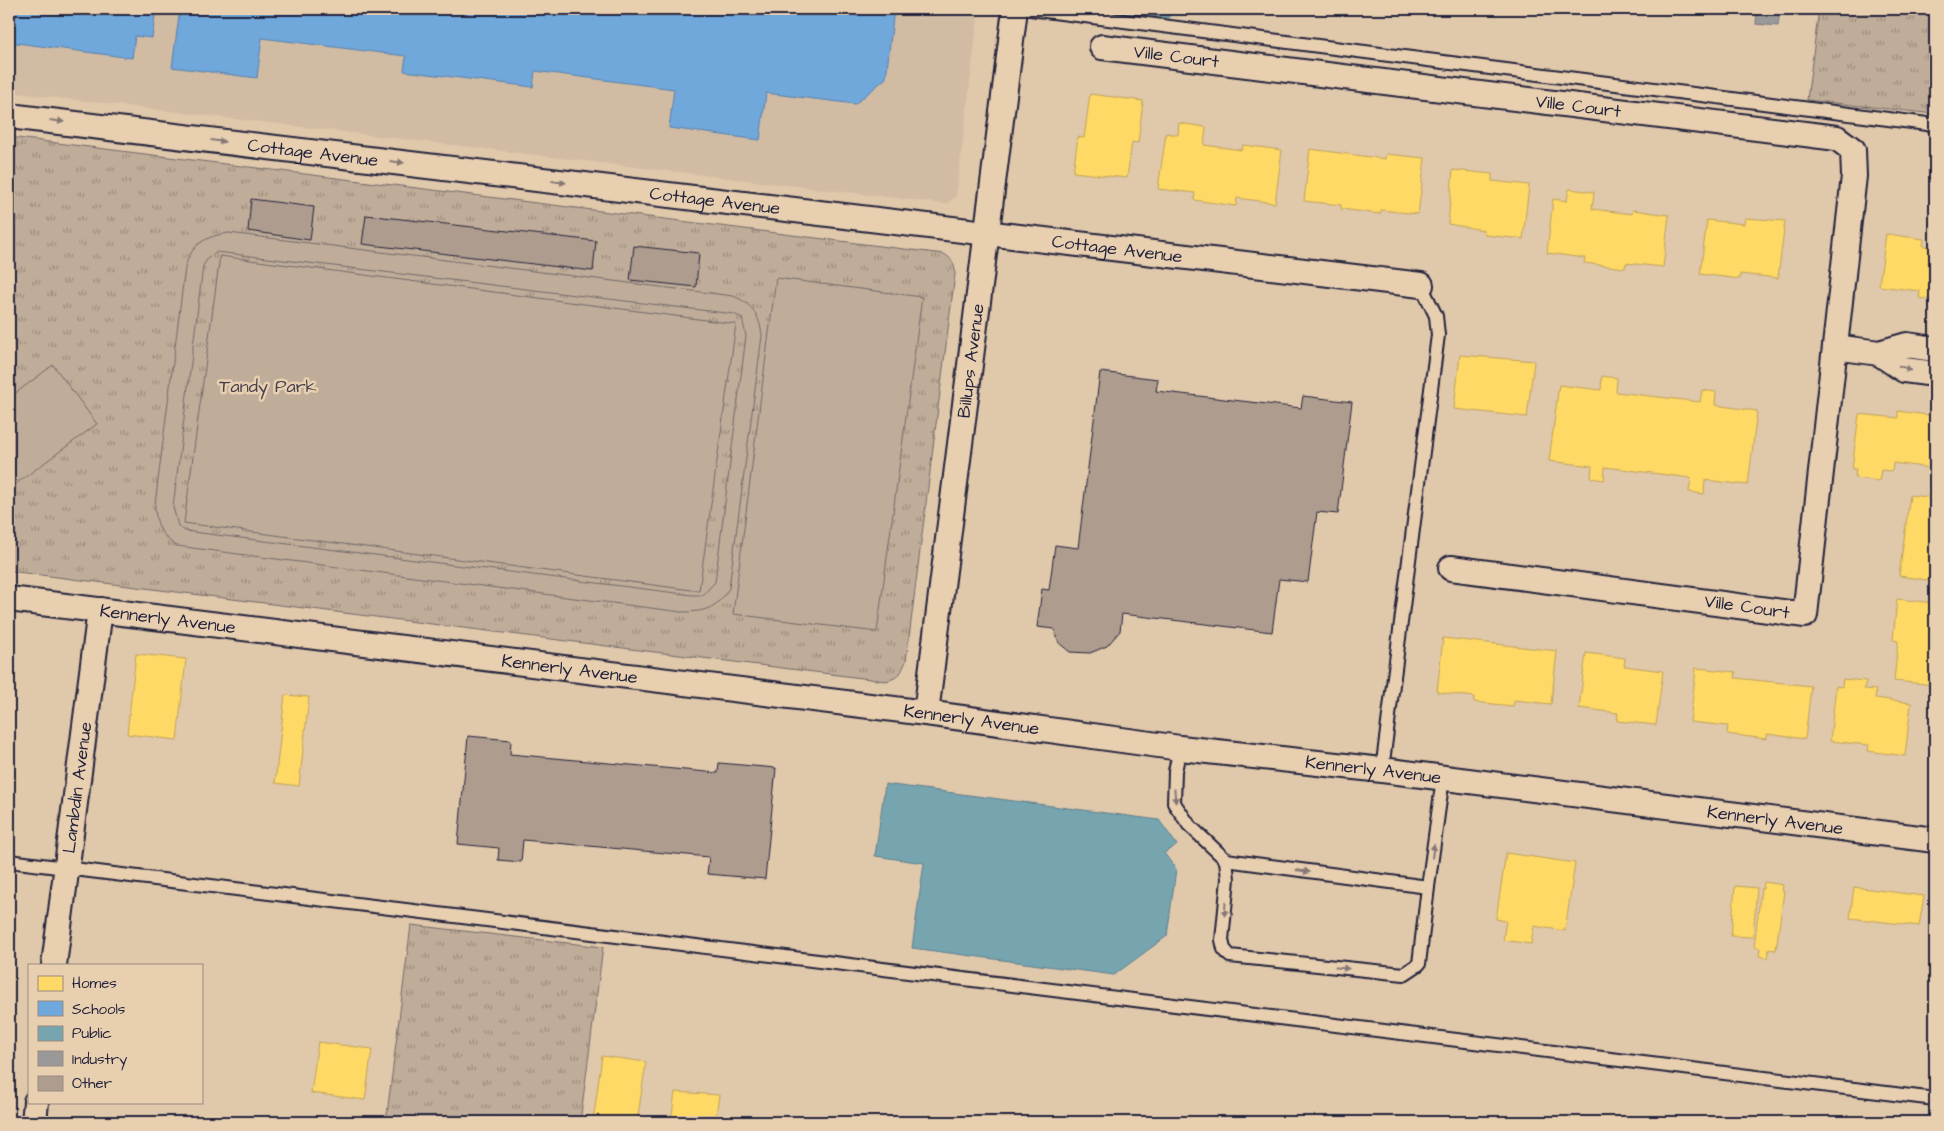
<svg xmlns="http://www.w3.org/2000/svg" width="1944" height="1131" viewBox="0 0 1944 1131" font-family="'Architects Daughter',sans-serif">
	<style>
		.built { fill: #d1bba2 }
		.grass { fill: url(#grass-tufts); stroke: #71686a }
		.garden { fill: #c0ad99; stroke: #71686a; fill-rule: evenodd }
		.homes { fill: #ffd966; stroke: #bda259 }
		.schools { fill: #6fa8dc; stroke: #5880ac }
		.public { fill: #76a5af; stroke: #5d7e8c }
		.industry { fill: #999; stroke: #75757d }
		.building { fill: #ae9c8e; stroke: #22223b }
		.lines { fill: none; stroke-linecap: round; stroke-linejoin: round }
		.service-casing { stroke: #22223b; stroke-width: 16 }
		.minor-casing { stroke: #22223b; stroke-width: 28 }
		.service { stroke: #e8cfb0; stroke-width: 12 }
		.minor { stroke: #e8cfb0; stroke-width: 24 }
		.oneway { fill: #857876 }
		.labels { text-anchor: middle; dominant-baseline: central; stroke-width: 5; stroke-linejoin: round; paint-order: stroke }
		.street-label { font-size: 18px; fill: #22223b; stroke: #e8cfb0 }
		.park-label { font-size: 18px; fill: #423e4e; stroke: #e8cfb0 }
	</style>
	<defs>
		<pattern id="grass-tufts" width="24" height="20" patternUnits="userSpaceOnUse" patternTransform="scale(1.25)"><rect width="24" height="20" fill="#c0ad99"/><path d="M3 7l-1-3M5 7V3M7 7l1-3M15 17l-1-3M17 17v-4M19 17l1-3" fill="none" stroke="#9c8c7e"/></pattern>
	</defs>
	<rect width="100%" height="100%" fill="#e0c8ab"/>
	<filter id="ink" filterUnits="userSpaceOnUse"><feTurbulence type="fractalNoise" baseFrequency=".02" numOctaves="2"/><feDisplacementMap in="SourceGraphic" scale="10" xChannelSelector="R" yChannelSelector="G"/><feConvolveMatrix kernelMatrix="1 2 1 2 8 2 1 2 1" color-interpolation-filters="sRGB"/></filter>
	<g filter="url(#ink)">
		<path class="built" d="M 9,9 L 979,9 L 956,197 L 946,204 L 9,92 Z"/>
		<g class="grass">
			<path d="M 1819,9 L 1935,9 L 1935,114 L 1807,100 Z"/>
			<path d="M 9,137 L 944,254 C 953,259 955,265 955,274 L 906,661 C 901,673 899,678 886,681 L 9,571 Z"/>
			<path d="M 411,925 L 603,947 L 580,1122 L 386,1122 Z"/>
		</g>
		<g class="garden">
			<path d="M 229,233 L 733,296 C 752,303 760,316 762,336 L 729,588 C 717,609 704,612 681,612 L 177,546 C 161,537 155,523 155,504 L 185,268 C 191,244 206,236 229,233 ZM 217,252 L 734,314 L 742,318 L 746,336 L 715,582 L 703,595 L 692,595 L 185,531 L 178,526 L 173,507 L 203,266 L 208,258 Z"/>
			<path d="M 220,256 L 736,324 L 699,591 L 184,523 Z"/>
			<path d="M 776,278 L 922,297 L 877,632 L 733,614 Z"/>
			<path d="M 53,365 L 97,424 L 13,486 L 9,481 L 9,398 Z"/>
		</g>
		<g class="homes">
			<path d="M 1090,94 L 1143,101 L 1138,143 L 1132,142 L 1127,178 L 1073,172 L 1078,137 L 1084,138 Z"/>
			<path d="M 1179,123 L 1206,127 L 1204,145 L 1242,150 L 1243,145 L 1282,150 L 1275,203 L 1237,198 L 1236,206 L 1194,200 L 1195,193 L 1158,189 L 1166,133 L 1178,135 Z"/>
			<path d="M 1310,149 L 1385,159 L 1386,154 L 1425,158 L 1418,214 L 1381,210 L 1380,214 L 1341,209 L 1341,205 L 1304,201 Z"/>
			<path d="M 1453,170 L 1492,174 L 1492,181 L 1529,185 L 1523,239 L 1485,235 L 1483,230 L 1448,224 Z"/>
			<path d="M 1569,189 L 1594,192 L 1592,209 L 1632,214 L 1633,210 L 1669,215 L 1663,267 L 1626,263 L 1625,268 L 1584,263 L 1585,258 L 1547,253 L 1553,199 L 1567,201 Z"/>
			<path d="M 1745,218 L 1785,221 L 1778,278 L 1740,274 L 1740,279 L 1700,274 L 1707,220 L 1744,224 Z"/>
			<path d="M 1886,234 L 1924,239 L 1923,246 L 1935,247 L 1935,300 L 1919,298 L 1920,291 L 1879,286 Z"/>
			<path d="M 1460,355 L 1534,361 L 1527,417 L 1454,409 Z"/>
			<path d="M 1602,376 L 1617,378 L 1616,392 L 1700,402 L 1702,390 L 1716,392 L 1715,405 L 1757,411 L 1748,485 L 1705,480 L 1704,494 L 1689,492 L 1691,478 L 1605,467 L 1604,480 L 1591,478 L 1592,466 L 1549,461 L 1559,385 L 1601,390 Z"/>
			<path d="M 1898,411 L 1935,416 L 1935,475 L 1930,474 L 1931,468 L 1893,463 L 1892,471 L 1881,470 L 1879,481 L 1855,478 L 1856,469 L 1852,469 L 1859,414 L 1898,418 Z"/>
			<path d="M 1910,495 L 1935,498 L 1935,581 L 1899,576 Z"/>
			<path d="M 1897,599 L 1935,603 L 1935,685 L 1894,681 L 1898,641 L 1893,640 Z"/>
			<path d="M 1443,638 L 1557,651 L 1551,704 L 1514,700 L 1513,706 L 1474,702 L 1474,697 L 1437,692 Z"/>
			<path d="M 1586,653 L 1625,658 L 1624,666 L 1663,671 L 1656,725 L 1617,721 L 1618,713 L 1579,708 Z"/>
			<path d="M 136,654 L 186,659 L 177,740 L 127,734 Z"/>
			<path d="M 1696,668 L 1736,672 L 1735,678 L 1811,686 L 1805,739 L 1767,734 L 1767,739 L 1727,734 L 1728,726 L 1690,722 Z"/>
			<path d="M 1843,679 L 1866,681 L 1864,689 L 1876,690 L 1875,698 L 1911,703 L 1905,756 L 1868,751 L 1869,745 L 1830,741 L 1836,686 L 1842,687 Z"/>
			<path d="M 285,695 L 309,697 L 299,786 L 275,783 Z"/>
			<path d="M 1506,853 L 1575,863 L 1565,931 L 1534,926 L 1531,944 L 1503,940 L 1506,921 L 1496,919 Z"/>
			<path d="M 1764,882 L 1783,885 L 1782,891 L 1784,891 L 1776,950 L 1769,949 L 1768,958 L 1759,956 L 1760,948 L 1754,947 L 1761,889 L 1763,889 Z"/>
			<path d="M 1735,886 L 1757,888 L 1753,937 L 1731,936 Z"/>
			<path d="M 1854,887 L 1924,896 L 1919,926 L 1850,918 Z"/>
			<path d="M 318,1042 L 372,1049 L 365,1100 L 311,1093 Z"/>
			<path d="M 602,1056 L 646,1062 L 637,1122 L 593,1122 Z"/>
			<path d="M 675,1092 L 719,1095 L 715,1122 L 671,1122 Z"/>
		</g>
		<g class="schools">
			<path d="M 9,9 L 156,9 L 152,38 L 135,36 L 132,58 L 9,42 Z"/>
			<path d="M 180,9 L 894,9 L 886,78 L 855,104 L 766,93 L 760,140 L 669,128 L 674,89 L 535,71 L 533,87 L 404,71 L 406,56 L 262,38 L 257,78 L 172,67 Z"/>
		</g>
		<g class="public">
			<path d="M 1094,9 L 1170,9 L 1169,18 Z"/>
			<path d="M 885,784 L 1159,820 L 1177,845 L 1164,853 L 1176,869 L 1167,936 L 1114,975 L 912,948 L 924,863 L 875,856 Z"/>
		</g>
		<path class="industry" d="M 1757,9 L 1780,9 L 1778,26 L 1756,24 Z"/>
		<g class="building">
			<path d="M 251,199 L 314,207 L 310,240 L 248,231 Z"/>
			<path d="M 366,215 L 596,241 L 593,271 L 362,244 Z"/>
			<path d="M 634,246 L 699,253 L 696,287 L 630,280 Z"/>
			<path d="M 1100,372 L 1158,379 L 1156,391 L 1301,408 L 1303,396 L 1352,402 L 1338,514 L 1317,512 L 1308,582 L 1279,579 L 1272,632 L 1122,614 L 1120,631 L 1107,646 L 1090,653 L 1070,652 L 1059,643 L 1054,629 L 1037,627 L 1042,589 L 1049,590 L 1055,545 L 1078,548 Z"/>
			<path d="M 468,736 L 511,740 L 510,754 L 718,773 L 719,763 L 776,768 L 765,879 L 707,874 L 709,857 L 523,840 L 521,862 L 498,860 L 499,848 L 458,844 Z"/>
		</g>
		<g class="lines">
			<defs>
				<g id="service">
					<path d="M 1030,9 L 1935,125"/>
					<path d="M 1180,748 L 1175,771 L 1174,803 L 1189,825 L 1226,860 L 1428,887 L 1443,778"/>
					<path d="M 1382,770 L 1438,335 L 1436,316 L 1421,285"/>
					<path d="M 1226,860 L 1228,879 L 1222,940 L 1224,949 L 1230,956 L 1404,974 L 1419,964 L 1428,887"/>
					<path d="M 9,861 L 1935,1099"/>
				</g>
				<g id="minor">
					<path id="s1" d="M 1102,47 L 1837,138 L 1853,150 L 1854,176 L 1805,615 L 1451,568"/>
					<path id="s2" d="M 9,116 L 1421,285"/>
					<path d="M 1835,347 L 1879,353 L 1907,345 L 1935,349"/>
					<path d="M 1879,353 L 1904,370 L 1935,374"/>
					<path id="s3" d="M 9,599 L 926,713 L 1180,748 L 1382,770 L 1935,840"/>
					<path id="s4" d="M 926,713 L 1015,9"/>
					<path id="s5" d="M 54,965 L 100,610"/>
					<path d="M 34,1122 L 36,1102"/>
				</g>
			</defs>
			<use href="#service" class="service-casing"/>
			<use href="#minor" class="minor-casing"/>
			<use href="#service" class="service"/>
			<use href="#minor" class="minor"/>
		</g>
		<defs><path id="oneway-solid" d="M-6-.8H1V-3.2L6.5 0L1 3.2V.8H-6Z" transform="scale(1.25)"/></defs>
		<g class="oneway">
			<use href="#oneway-solid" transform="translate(57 121) rotate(7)"/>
			<use href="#oneway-solid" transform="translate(218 141) rotate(7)"/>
			<use href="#oneway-solid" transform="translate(397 162) rotate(7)"/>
			<use href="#oneway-solid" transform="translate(559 182) rotate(7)"/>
			<use href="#oneway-solid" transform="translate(1905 368) rotate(20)"/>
			<use href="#oneway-solid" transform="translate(1175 796) rotate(85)"/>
			<use href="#oneway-solid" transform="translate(1433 851) rotate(-82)"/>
			<use href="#oneway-solid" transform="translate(1303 871) rotate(8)"/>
			<use href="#oneway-solid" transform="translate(1225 909) rotate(95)"/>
			<use href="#oneway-solid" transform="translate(1342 968) rotate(6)"/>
		</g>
	</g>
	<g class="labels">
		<g class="street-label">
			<text stroke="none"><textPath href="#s1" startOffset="75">Ville Court</textPath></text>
			<text stroke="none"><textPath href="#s1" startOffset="480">Ville Court</textPath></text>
			<text stroke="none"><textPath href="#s2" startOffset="306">Cottage Avenue</textPath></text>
			<text stroke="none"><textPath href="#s2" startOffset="711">Cottage Avenue</textPath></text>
			<text stroke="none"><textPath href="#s2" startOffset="1116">Cottage Avenue</textPath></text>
			<text stroke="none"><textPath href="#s4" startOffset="355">Billups Avenue</textPath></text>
			<text transform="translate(1747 607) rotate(8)">Ville Court</text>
			<text stroke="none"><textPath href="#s3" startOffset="160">Kennerly Avenue</textPath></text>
			<text stroke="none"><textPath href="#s3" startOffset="565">Kennerly Avenue</textPath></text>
			<text stroke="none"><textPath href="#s3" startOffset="970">Kennerly Avenue</textPath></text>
			<text stroke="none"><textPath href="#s3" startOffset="1375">Kennerly Avenue</textPath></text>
			<text stroke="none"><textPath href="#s5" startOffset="179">Lambdin Avenue</textPath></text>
			<text stroke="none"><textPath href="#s3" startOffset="1780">Kennerly Avenue</textPath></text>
		</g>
		<g class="park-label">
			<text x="268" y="386">Tandy Park</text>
		</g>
	</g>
	<rect width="1944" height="1131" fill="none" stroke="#e8cfb0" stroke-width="30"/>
	<rect x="15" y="15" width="1914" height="1101" fill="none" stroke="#22223b" stroke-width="2" filter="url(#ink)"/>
	<rect x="28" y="964" width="175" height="140" fill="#e8cfb0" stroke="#998a81"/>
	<rect x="38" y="976" width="25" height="15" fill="#ffd966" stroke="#998a81"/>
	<text x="72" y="988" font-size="15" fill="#22223b">Homes</text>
	<rect x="38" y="1001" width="25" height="15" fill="#6fa8dc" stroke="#998a81"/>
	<text x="72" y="1014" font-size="15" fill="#22223b">Schools</text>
	<rect x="38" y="1026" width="25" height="15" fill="#76a5af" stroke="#998a81"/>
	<text x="72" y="1038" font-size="15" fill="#22223b">Public</text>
	<rect x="38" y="1051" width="25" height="15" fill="#999999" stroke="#998a81"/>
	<text x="72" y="1064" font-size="15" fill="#22223b">Industry</text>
	<rect x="38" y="1076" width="25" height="15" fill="#ae9c8e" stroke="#998a81"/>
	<text x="72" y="1088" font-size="15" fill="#22223b">Other</text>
</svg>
